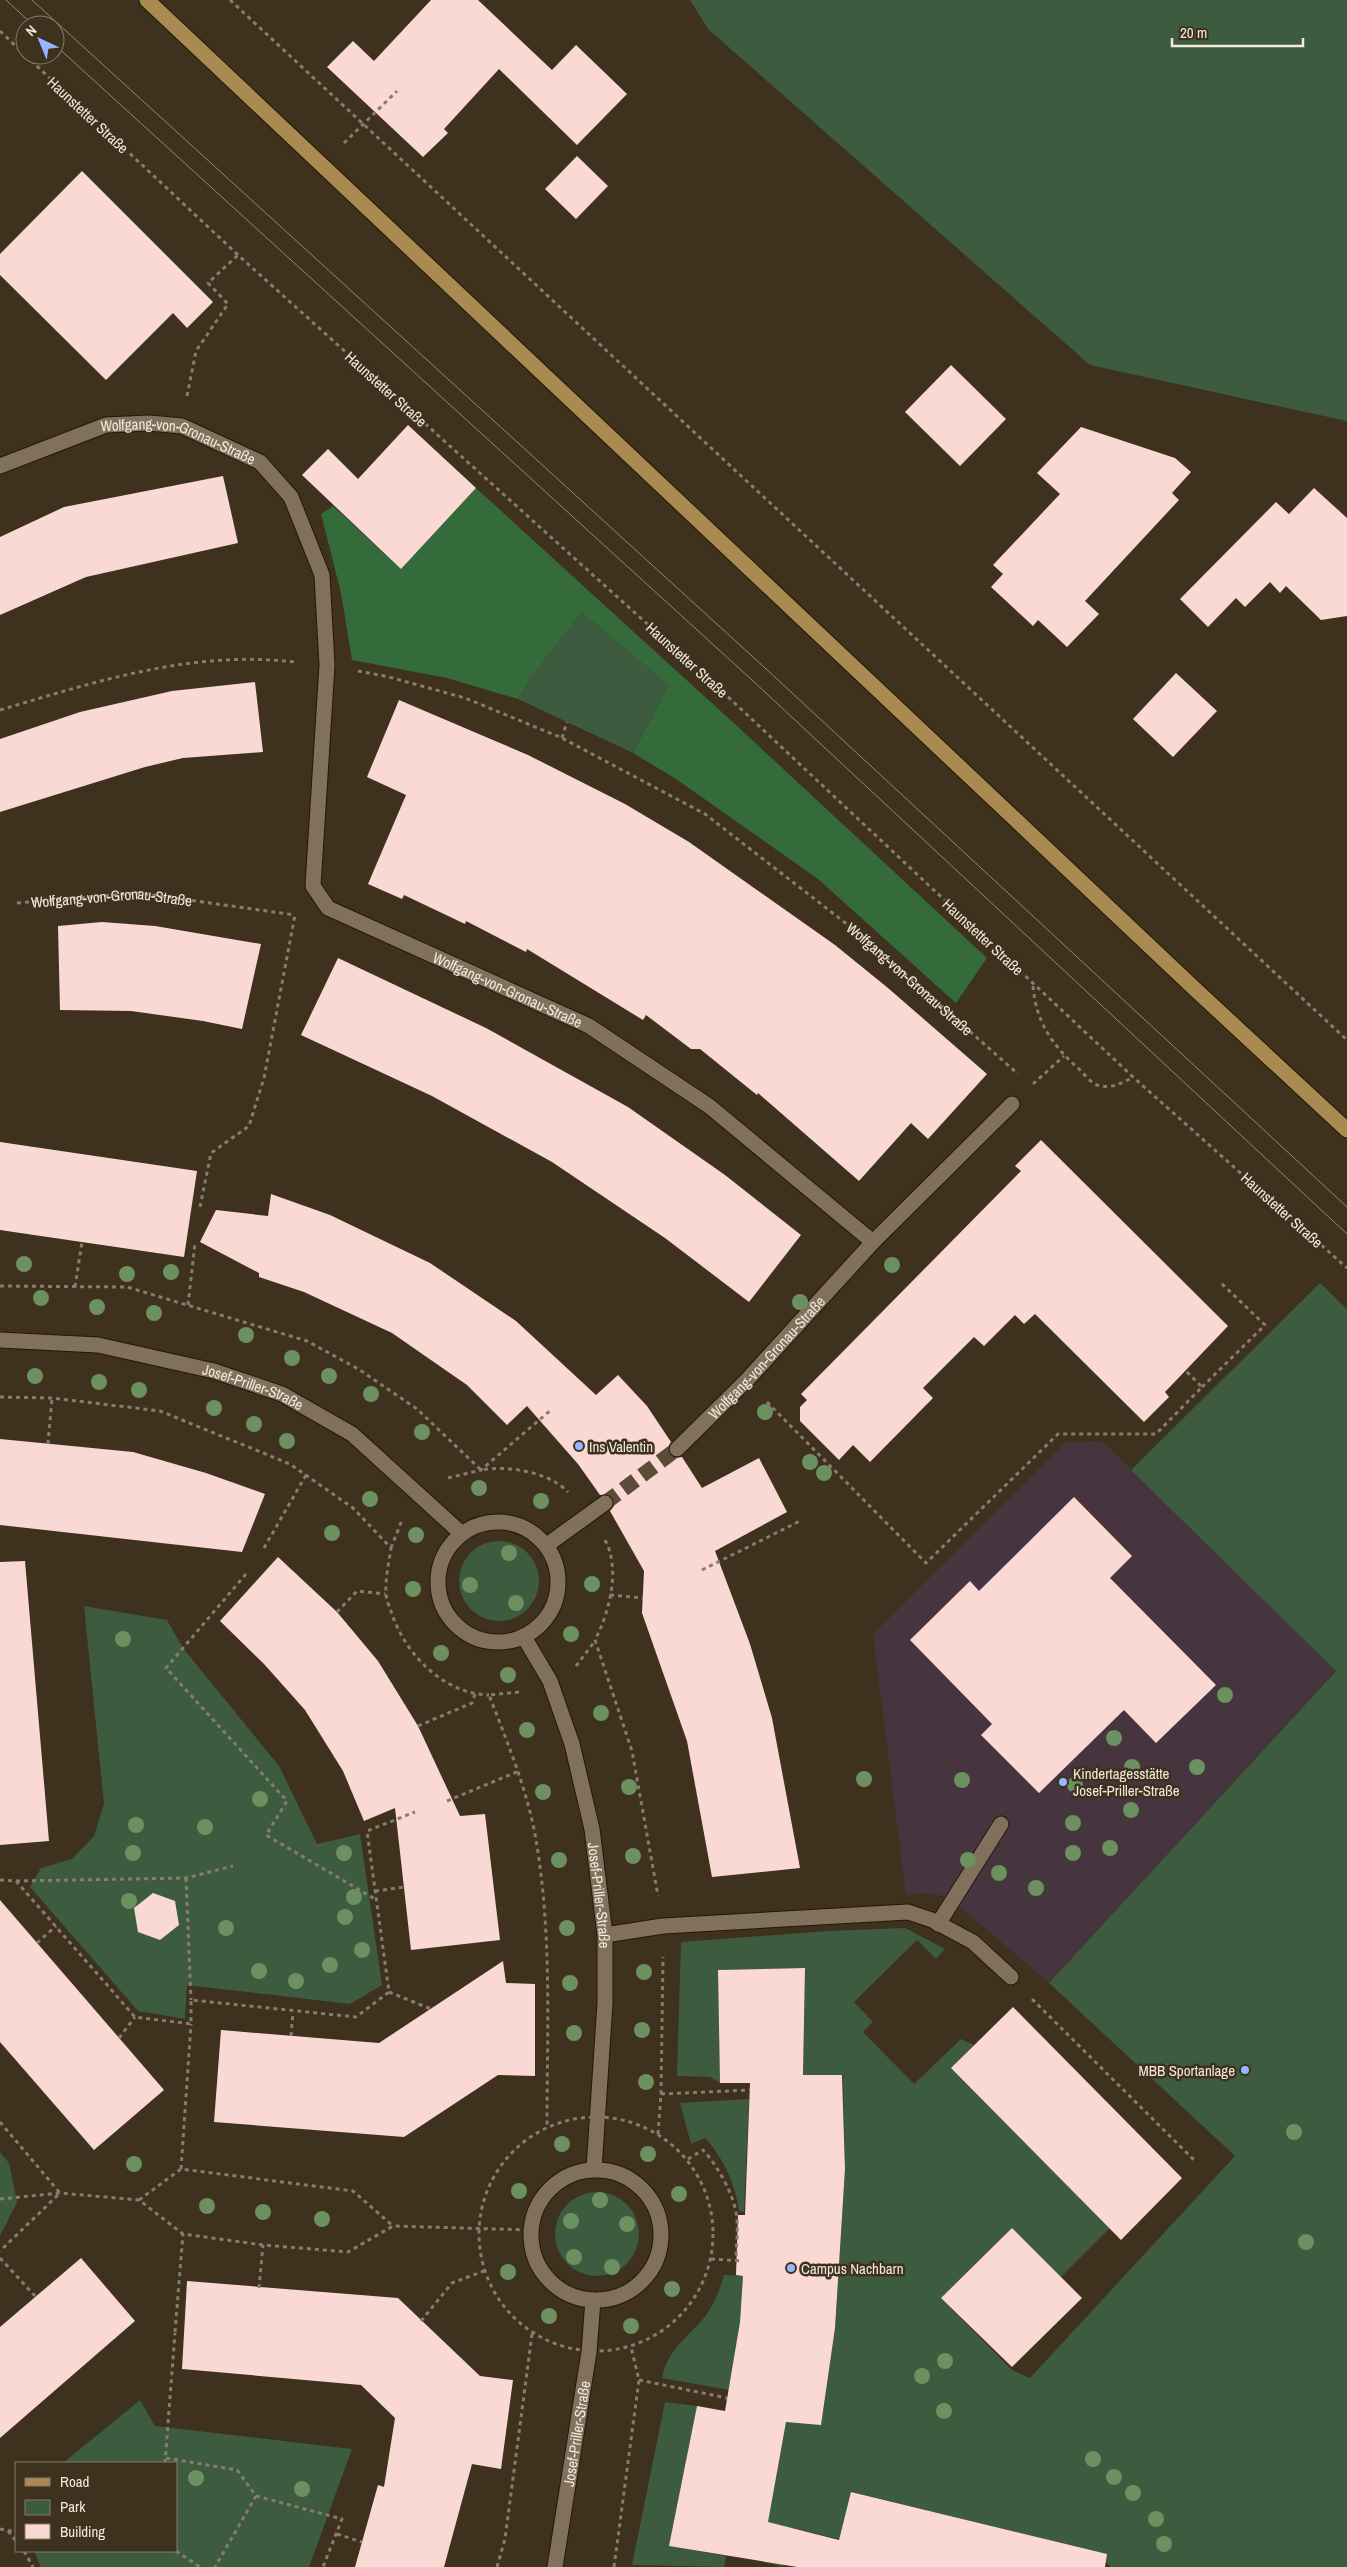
<svg xmlns="http://www.w3.org/2000/svg" width="1347" height="2567" viewBox="0 0 1347 2567" font-family="'Archivo Narrow',sans-serif">
	<style>
		.education { fill: #46353f }
		.green { fill: #3d5b3f }
		.forest { fill: #356a3a }
		.building { fill: #fad9d5 }
		.lines { fill: none; stroke-linecap: round; stroke-linejoin: round }
		.minor-tunnel { stroke: #594d3a; stroke-width: 15; stroke-dasharray: 15 8; stroke-linecap: butt }
		.minor-casing { stroke: #251805; stroke-width: 17 }
		.major-casing { stroke: #251805; stroke-width: 17 }
		.path { stroke: #887d6c; stroke-width: 3; stroke-dasharray: 4 4; stroke-linecap: butt }
		.minor { stroke: #81715c; stroke-width: 15 }
		.major { stroke: #a98a50; stroke-width: 15 }
		.tram { stroke: #938877; stroke-width: 1 }
		.tree { fill: #6c9060 }
		.poi-dot { fill: #98b6fd; stroke: #3e311d; stroke-width: 2 }
		.labels { text-anchor: middle; dominant-baseline: central; stroke-width: 5; stroke-linejoin: round; paint-order: stroke }
		.street-label { font-size: 15px; fill: #f2e9dd; stroke: #3e311d }
		.poi-label { font-size: 15px; fill: #f2e9dd; stroke: #3e311d; text-anchor: start }
	</style>
	<rect width="100%" height="100%" fill="#3e311d"/>
	<path class="education" d="M 1102,1441 L 1336,1670 L 1049,1983 L 953,1901 L 940,1895 L 922,1893 L 906,1896 L 873,1634 L 1066,1442 Z"/>
	<g class="green">
		<path d="M 690,0 L 1347,0 L 1347,421 L 1090,365 L 708,29 Z"/>
		<path d="M 582,613 L 668,685 L 633,753 L 518,699 L 531,677 Z"/>
		<path d="M 1320,1283 L 1347,1309 L 1347,2567 L 1111,2567 L 1094,2551 L 852,2492 L 839,2539 L 793,2528 L 783,2567 L 760,2561 L 786,2422 L 821,2424 L 835,2328 L 845,2169 L 843,2075 L 803,2075 L 805,1968 L 718,1970 L 720,2083 L 710,2077 L 677,2076 L 681,1942 L 828,1931 L 905,1928 L 945,1949 L 936,1959 L 917,1940 L 854,2002 L 873,2022 L 863,2032 L 914,2084 L 961,2039 L 974,2045 L 952,2068 L 1110,2228 L 1061,2277 L 1012,2228 L 941,2298 L 1012,2370 L 1030,2378 L 1235,2156 L 1049,1983 L 1336,1671 L 1131,1470 Z"/>
		<circle cx="499" cy="1581" r="40"/>
		<path d="M 84,1606 L 167,1620 L 183,1648 L 279,1766 L 317,1844 L 360,1834 L 382,1985 L 350,2004 L 187,1985 L 185,2019 L 138,2011 L 30,1887 L 41,1868 L 72,1859 L 94,1836 L 104,1804 Z"/>
		<path d="M 749,2099 L 744,2212 L 739,2211 C 736,2186 723,2157 705,2138 L 691,2144 L 680,2103 Z"/>
		<path d="M 0,2152 L 9,2163 L 17,2202 L 0,2236 Z"/>
		<circle cx="597" cy="2234" r="42"/>
		<path d="M 724,2275 L 743,2276 L 740,2322 L 729,2390 L 662,2378 C 668,2347 690,2337 706,2315 C 715,2303 720,2289 724,2275 Z"/>
		<path d="M 140,2400 L 155,2426 L 352,2449 L 309,2567 L 41,2567 L 34,2551 L 176,2551 L 176,2463 L 63,2463 Z"/>
		<path d="M 665,2402 L 697,2406 L 670,2546 L 726,2556 L 724,2567 L 632,2565 Z"/>
	</g>
	<path class="forest" d="M 476,488 L 737,726 L 987,958 L 956,1003 L 818,879 L 676,779 L 633,753 L 668,685 L 582,613 L 531,677 L 518,699 L 447,678 L 352,660 L 341,593 L 321,514 L 333,506 L 401,569 Z"/>
	<g class="building">
		<path d="M 431,0 L 478,0 L 552,70 L 576,45 L 627,94 L 577,145 L 499,69 L 444,129 L 448,133 L 423,157 L 327,67 L 353,41 L 374,61 Z"/>
		<path d="M 577,156 L 608,186 L 576,219 L 545,189 Z"/>
		<path d="M 82,171 L 213,302 L 187,328 L 173,313 L 106,380 L 0,275 L 0,254 Z"/>
		<path d="M 951,365 L 1006,419 L 960,466 L 905,412 Z"/>
		<path d="M 408,425 L 476,488 L 401,569 L 302,475 L 328,449 L 358,479 Z"/>
		<path d="M 1081,427 L 1175,458 L 1191,472 L 1172,493 L 1179,500 L 1085,601 L 1099,614 L 1067,647 L 1038,620 L 1033,626 L 991,587 L 1003,574 L 993,565 L 1060,494 L 1037,473 Z"/>
		<path d="M 223,476 L 238,543 L 86,577 L 0,615 L 0,537 L 64,507 Z"/>
		<path d="M 1314,488 L 1347,518 L 1347,616 L 1321,620 L 1286,586 L 1280,593 L 1270,582 L 1245,607 L 1236,598 L 1208,627 L 1180,599 L 1276,502 L 1289,514 Z"/>
		<path d="M 1176,673 L 1217,711 L 1173,757 L 1133,719 Z"/>
		<path d="M 255,682 L 263,752 L 183,758 L 145,767 L 0,812 L 0,739 L 80,712 L 172,691 Z"/>
		<path d="M 399,700 L 528,755 L 625,804 L 689,842 L 835,945 L 888,988 L 987,1074 L 928,1139 L 911,1123 L 859,1181 L 758,1093 L 757,1095 L 700,1049 L 691,1049 L 646,1015 L 643,1020 L 527,949 L 526,952 L 466,921 L 465,924 L 404,895 L 402,899 L 368,884 L 406,795 L 367,777 Z"/>
		<path d="M 102,922 L 155,926 L 261,944 L 242,1029 L 203,1021 L 131,1011 L 60,1010 L 58,926 Z"/>
		<path d="M 338,958 L 486,1028 L 628,1107 L 725,1175 L 801,1235 L 749,1302 L 665,1238 L 552,1162 L 432,1096 L 301,1035 Z"/>
		<path d="M 1041,1140 L 1228,1326 L 1165,1392 L 1169,1397 L 1144,1422 L 1035,1314 L 1024,1324 L 1015,1315 L 984,1346 L 974,1337 L 923,1388 L 933,1398 L 870,1462 L 853,1445 L 839,1460 L 800,1421 L 800,1407 L 807,1400 L 801,1394 L 1021,1171 L 1015,1166 Z"/>
		<path d="M 0,1142 L 197,1171 L 184,1257 L 0,1230 Z"/>
		<path d="M 271,1194 L 330,1215 L 430,1263 L 516,1321 L 596,1395 L 618,1375 L 647,1406 L 671,1442 L 668,1447 L 670,1455 L 675,1458 L 682,1457 L 702,1488 L 759,1458 L 787,1512 L 715,1551 L 750,1644 L 772,1718 L 800,1868 L 712,1877 L 687,1741 L 642,1613 L 644,1571 L 610,1511 L 614,1506 L 613,1498 L 608,1494 L 600,1495 L 578,1464 L 527,1406 L 507,1425 L 467,1385 L 392,1333 L 304,1292 L 259,1277 L 259,1273 L 200,1242 L 216,1210 L 268,1216 Z"/>
		<path d="M 0,1439 L 133,1452 L 206,1473 L 265,1494 L 242,1552 L 0,1525 Z"/>
		<path d="M 1074,1497 L 1132,1556 L 1110,1578 L 1216,1685 L 1156,1743 L 1124,1710 L 1039,1793 L 981,1735 L 992,1724 L 910,1640 L 970,1581 L 979,1591 Z"/>
		<path d="M 278,1557 L 337,1612 L 378,1661 L 418,1726 L 460,1816 L 485,1814 L 500,1940 L 411,1950 L 395,1808 L 364,1821 L 343,1771 L 305,1710 L 264,1664 L 220,1621 Z"/>
		<path d="M 25,1561 L 49,1841 L 0,1845 L 0,1562 Z"/>
		<path d="M 153,1893 L 175,1901 L 179,1925 L 160,1940 L 138,1932 L 134,1908 Z"/>
		<path d="M 0,1900 L 164,2090 L 94,2150 L 0,2042 Z"/>
		<path d="M 503,1961 L 506,1983 L 535,1984 L 535,2076 L 498,2075 L 404,2137 L 214,2122 L 221,2030 L 379,2043 Z"/>
		<path d="M 805,1968 L 803,2075 L 842,2075 L 845,2169 L 835,2328 L 821,2425 L 786,2422 L 768,2522 L 839,2540 L 851,2492 L 1107,2554 L 1105,2567 L 797,2567 L 669,2546 L 697,2406 L 725,2411 L 740,2322 L 743,2276 L 736,2275 L 738,2215 L 745,2215 L 750,2083 L 720,2083 L 718,1970 Z"/>
		<path d="M 1013,2007 L 1182,2178 L 1121,2240 L 951,2068 Z"/>
		<path d="M 1012,2228 L 1082,2298 L 1012,2367 L 941,2298 Z"/>
		<path d="M 81,2258 L 135,2321 L 0,2438 L 0,2327 Z"/>
		<path d="M 187,2281 L 398,2298 L 480,2376 L 513,2380 L 501,2469 L 472,2464 L 444,2567 L 355,2567 L 378,2485 L 384,2487 L 395,2418 L 361,2385 L 182,2369 Z"/>
	</g>
	<g class="lines">
		<path class="minor-tunnel" d="M 605,1503 L 677,1449"/>
		<defs>
			<g id="minor">
				<path id="s3" d="M 0,466 L 106,425 L 149,423 L 182,426 L 260,462 L 291,497 L 322,575 L 327,665 L 313,886 L 328,908 L 589,1026 L 709,1106 L 873,1242"/>
				<path id="s4" d="M 0,1340 L 98,1345 L 214,1371 L 282,1394 L 352,1434 L 462,1534"/>
				<path id="s5" d="M 677,1449 L 747,1380 L 873,1242 L 1012,1104"/>
				<circle cx="498" cy="1582" r="60"/>
				<path d="M 547,1545 L 605,1503"/>
				<path id="s6" d="M 524,1637 L 550,1681 L 572,1744 L 592,1829 L 605,1935 L 605,2003 L 594,2169"/>
				<path d="M 938,1924 L 1001,1824"/>
				<path d="M 605,1935 L 663,1926 L 908,1912 L 932,1920 L 973,1942 L 1011,1977"/>
				<circle cx="596" cy="2235" r="65"/>
				<path id="s7" d="M 555,2567 L 589,2352 L 593,2300"/>
			</g>
			<path id="major" d="M 147,0 L 1197,991 L 1347,1130"/>
		</defs>
		<use href="#minor" class="minor-casing"/>
		<use href="#major" class="major-casing"/>
		<g class="path">
			<path d="M 230,0 L 1347,1040"/>
			<path d="M 0,31 L 25,55"/>
			<path d="M 25,55 L 238,255 L 725,694 L 1133,1077 L 1347,1268"/>
			<path d="M 344,143 L 397,91"/>
			<path d="M 187,396 L 196,351 L 228,304 L 208,283 L 238,255"/>
			<path id="s1" d="M 358,671 L 389,677 L 465,698 L 562,738 L 705,814 L 861,935 L 1018,1074"/>
			<path d="M 0,710 C 98,681 192,650 295,662"/>
			<path d="M 562,738 L 567,722"/>
			<path id="s2" d="M 17,903 L 139,893 L 295,915"/>
			<path d="M 1033,986 C 1036,1023 1053,1046 1080,1070 C 1085,1075 1091,1083 1097,1085 C 1111,1089 1121,1084 1133,1077"/>
			<path d="M 1033,1084 L 1064,1056"/>
			<path d="M 200,1207 L 211,1153 L 249,1126 L 264,1078 L 295,915"/>
			<path d="M 0,1286 L 127,1287 L 307,1341 L 360,1370 L 417,1409 L 481,1470 C 507,1465 549,1472 568,1492"/>
			<path d="M 75,1287 L 82,1242"/>
			<path d="M 188,1305 L 195,1243"/>
			<path d="M 1202,1387 L 1265,1325 L 1221,1283"/>
			<path d="M 0,1397 L 52,1398 L 160,1411 L 290,1464 L 353,1508 L 391,1548 C 389,1562 385,1579 386,1593 C 386,1599 389,1606 391,1611 C 404,1653 443,1694 489,1695"/>
			<path d="M 767,1402 L 926,1563 L 1058,1434 L 1156,1434 L 1202,1387 L 1186,1371"/>
			<path d="M 48,1444 L 52,1398"/>
			<path d="M 448,1478 L 481,1470 L 552,1409"/>
			<path d="M 605,1540 C 621,1569 609,1613 595,1640 L 632,1751 L 658,1896"/>
			<path d="M 264,1548 L 306,1475"/>
			<path d="M 391,1548 L 402,1520"/>
			<path d="M 702,1570 L 800,1521"/>
			<path d="M 246,1574 L 166,1668 L 287,1801 L 266,1835 L 375,1899"/>
			<path d="M 610,1595 L 643,1598"/>
			<path d="M 337,1612 L 357,1591 L 385,1594"/>
			<path d="M 576,1666 L 595,1641"/>
			<path d="M 519,1692 L 489,1695 C 508,1744 529,1794 537,1846 C 552,1939 547,2034 547,2127"/>
			<path d="M 418,1726 L 472,1703 L 475,1694"/>
			<path d="M 447,1801 L 519,1771"/>
			<path d="M 186,1878 L 191,2000"/>
			<path d="M 0,1880 L 16,1881 L 135,2017 L 191,2024 L 191,2000 L 356,2017 L 389,1992 L 367,1831 L 415,1812"/>
			<path d="M 16,1881 L 186,1878 L 233,1866"/>
			<path d="M 375,1891 L 405,1887"/>
			<path d="M 37,1943 L 56,1926"/>
			<path d="M 389,1992 L 431,2009"/>
			<path d="M 1032,1999 L 1194,2160"/>
			<path d="M 291,2036 L 293,2012"/>
			<path d="M 119,2038 L 135,2017"/>
			<path d="M 661,2094 L 750,2090"/>
			<circle cx="596" cy="2234" r="117"/>
			<path d="M 0,2122 L 60,2193 L 0,2251"/>
			<path d="M 658,2134 L 661,2094 L 663,1957"/>
			<path d="M 688,2159 L 703,2150 C 718,2166 736,2198 737,2220 C 738,2234 736,2247 736,2260"/>
			<path d="M 181,2169 L 191,2024"/>
			<path d="M 0,2199 L 60,2193 L 139,2200 L 183,2234 L 263,2245 L 348,2252 L 393,2226 L 530,2230"/>
			<path d="M 139,2200 L 181,2169 L 353,2191 L 393,2226"/>
			<path d="M 0,2258 L 35,2296"/>
			<path d="M 711,2259 L 743,2261"/>
			<path d="M 259,2288 L 263,2245"/>
			<path d="M 421,2321 L 452,2283 L 484,2271"/>
			<path d="M 175,2332 L 183,2234"/>
			<path d="M 639,2380 L 727,2398"/>
			<path d="M 166,2458 L 237,2470 L 256,2496 L 215,2567"/>
			<path d="M 165,2463 L 175,2333"/>
			<path d="M 256,2496 L 342,2519 L 323,2567"/>
			<path d="M 0,2529 L 16,2532"/>
			<path d="M 8,2531 L 16,2541"/>
			<path d="M 337,2534 L 362,2542"/>
			<path d="M 24,2551 L 33,2567"/>
			<path d="M 176,2551 L 200,2567"/>
			<path d="M 497,2567 L 505,2539 L 532,2334"/>
			<path d="M 614,2567 L 639,2380 L 631,2347"/>
		</g>
		<use href="#minor" class="minor"/>
		<use href="#major" class="major"/>
		<g class="tram">
			<path d="M 6,0 L 33,25"/>
			<path d="M 32,0 L 764,667 L 1347,1207"/>
			<path d="M 55,45 L 752,680 L 1347,1234"/>
		</g>
	</g>
	<g class="tree">
		<circle cx="24" cy="1264" r="8"/>
		<circle cx="892" cy="1265" r="8"/>
		<circle cx="171" cy="1272" r="8"/>
		<circle cx="127" cy="1274" r="8"/>
		<circle cx="41" cy="1298" r="8"/>
		<circle cx="800" cy="1302" r="8"/>
		<circle cx="97" cy="1307" r="8"/>
		<circle cx="154" cy="1313" r="8"/>
		<circle cx="246" cy="1335" r="8"/>
		<circle cx="292" cy="1358" r="8"/>
		<circle cx="35" cy="1376" r="8"/>
		<circle cx="329" cy="1376" r="8"/>
		<circle cx="99" cy="1382" r="8"/>
		<circle cx="139" cy="1390" r="8"/>
		<circle cx="371" cy="1394" r="8"/>
		<circle cx="214" cy="1408" r="8"/>
		<circle cx="765" cy="1412" r="8"/>
		<circle cx="254" cy="1424" r="8"/>
		<circle cx="422" cy="1432" r="8"/>
		<circle cx="287" cy="1441" r="8"/>
		<circle cx="810" cy="1462" r="8"/>
		<circle cx="824" cy="1473" r="8"/>
		<circle cx="479" cy="1488" r="8"/>
		<circle cx="370" cy="1499" r="8"/>
		<circle cx="541" cy="1501" r="8"/>
		<circle cx="332" cy="1533" r="8"/>
		<circle cx="416" cy="1535" r="8"/>
		<circle cx="509" cy="1553" r="8"/>
		<circle cx="592" cy="1584" r="8"/>
		<circle cx="470" cy="1585" r="8"/>
		<circle cx="413" cy="1589" r="8"/>
		<circle cx="516" cy="1603" r="8"/>
		<circle cx="571" cy="1634" r="8"/>
		<circle cx="123" cy="1639" r="8"/>
		<circle cx="441" cy="1653" r="8"/>
		<circle cx="508" cy="1675" r="8"/>
		<circle cx="1225" cy="1695" r="8"/>
		<circle cx="601" cy="1713" r="8"/>
		<circle cx="527" cy="1730" r="8"/>
		<circle cx="1114" cy="1738" r="8"/>
		<circle cx="1132" cy="1767" r="8"/>
		<circle cx="1197" cy="1767" r="8"/>
		<circle cx="864" cy="1779" r="8"/>
		<circle cx="962" cy="1780" r="8"/>
		<circle cx="1075" cy="1785" r="8"/>
		<circle cx="629" cy="1787" r="8"/>
		<circle cx="543" cy="1792" r="8"/>
		<circle cx="260" cy="1799" r="8"/>
		<circle cx="1131" cy="1810" r="8"/>
		<circle cx="1073" cy="1823" r="8"/>
		<circle cx="136" cy="1825" r="8"/>
		<circle cx="205" cy="1827" r="8"/>
		<circle cx="1110" cy="1848" r="8"/>
		<circle cx="133" cy="1853" r="8"/>
		<circle cx="344" cy="1853" r="8"/>
		<circle cx="1073" cy="1853" r="8"/>
		<circle cx="633" cy="1856" r="8"/>
		<circle cx="559" cy="1860" r="8"/>
		<circle cx="968" cy="1860" r="8"/>
		<circle cx="999" cy="1873" r="8"/>
		<circle cx="1036" cy="1888" r="8"/>
		<circle cx="354" cy="1897" r="8"/>
		<circle cx="129" cy="1901" r="8"/>
		<circle cx="345" cy="1917" r="8"/>
		<circle cx="226" cy="1928" r="8"/>
		<circle cx="567" cy="1928" r="8"/>
		<circle cx="362" cy="1950" r="8"/>
		<circle cx="330" cy="1965" r="8"/>
		<circle cx="259" cy="1971" r="8"/>
		<circle cx="644" cy="1972" r="8"/>
		<circle cx="296" cy="1981" r="8"/>
		<circle cx="570" cy="1983" r="8"/>
		<circle cx="642" cy="2030" r="8"/>
		<circle cx="574" cy="2033" r="8"/>
		<circle cx="646" cy="2082" r="8"/>
		<circle cx="1294" cy="2132" r="8"/>
		<circle cx="562" cy="2144" r="8"/>
		<circle cx="648" cy="2154" r="8"/>
		<circle cx="134" cy="2164" r="8"/>
		<circle cx="519" cy="2191" r="8"/>
		<circle cx="679" cy="2194" r="8"/>
		<circle cx="600" cy="2200" r="8"/>
		<circle cx="207" cy="2206" r="8"/>
		<circle cx="263" cy="2212" r="8"/>
		<circle cx="322" cy="2219" r="8"/>
		<circle cx="571" cy="2221" r="8"/>
		<circle cx="627" cy="2224" r="8"/>
		<circle cx="1306" cy="2242" r="8"/>
		<circle cx="574" cy="2257" r="8"/>
		<circle cx="612" cy="2267" r="8"/>
		<circle cx="508" cy="2272" r="8"/>
		<circle cx="672" cy="2289" r="8"/>
		<circle cx="549" cy="2316" r="8"/>
		<circle cx="631" cy="2326" r="8"/>
		<circle cx="945" cy="2361" r="8"/>
		<circle cx="922" cy="2376" r="8"/>
		<circle cx="944" cy="2411" r="8"/>
		<circle cx="1093" cy="2459" r="8"/>
		<circle cx="1114" cy="2477" r="8"/>
		<circle cx="196" cy="2478" r="8"/>
		<circle cx="302" cy="2489" r="8"/>
		<circle cx="1133" cy="2493" r="8"/>
		<circle cx="1156" cy="2519" r="8"/>
		<circle cx="1164" cy="2544" r="8"/>
	</g>
	<g class="poi-dot">
		<circle cx="579" cy="1446" r="5"/>
		<circle cx="1063" cy="1782" r="5"/>
		<circle cx="1245" cy="2070" r="5"/>
		<circle cx="791" cy="2268" r="5"/>
	</g>
	<g class="labels">
		<g class="street-label">
			<text transform="translate(88 115) rotate(43)">Haunstetter Straße</text>
			<text transform="translate(386 389) rotate(42)">Haunstetter Straße</text>
			<text stroke="none"><textPath href="#s3" startOffset="189">Wolfgang-von-Gronau-Straße</textPath></text>
			<text transform="translate(687 660) rotate(42)">Haunstetter Straße</text>
			<text stroke="none"><textPath href="#s2" startOffset="95">Wolfgang-von-Gronau-Straße</textPath></text>
			<text transform="translate(983 937) rotate(43)">Haunstetter Straße</text>
			<text stroke="none"><textPath href="#s1" startOffset="640">Wolfgang-von-Gronau-Straße</textPath></text>
			<text stroke="none"><textPath href="#s3" startOffset="942">Wolfgang-von-Gronau-Straße</textPath></text>
			<text transform="translate(1282 1210) rotate(42)">Haunstetter Straße</text>
			<text stroke="none"><textPath href="#s5" startOffset="128">Wolfgang-von-Gronau-Straße</textPath></text>
			<text stroke="none"><textPath href="#s4" startOffset="259">Josef-Priller-Straße</textPath></text>
			<text stroke="none"><textPath href="#s6" startOffset="272">Josef-Priller-Straße</textPath></text>
			<text stroke="none"><textPath href="#s7" startOffset="135">Josef-Priller-Straße</textPath></text>
		</g>
		<g class="poi-label">
			<text x="589" y="1446">Ins Valentin</text>
			<text x="1073" y="1773">Kindertagesstätte<tspan x="1073" dy="17">Josef-Priller-Straße</tspan></text>
			<text x="1235" y="2070" text-anchor="end">MBB Sportanlage</text>
			<text x="801" y="2268">Campus Nachbarn</text>
		</g>
	</g>
	<rect x="15" y="2462" width="162" height="90" fill="#3e311d" stroke="#867b6a"/>
	<rect x="25" y="2478" width="25" height="8" fill="#a98a50" stroke="#867b6a"/>
	<text x="60" y="2487" font-size="15" fill="#f2e9dd">Road</text>
	<rect x="25" y="2500" width="25" height="15" fill="#3d5b3f" stroke="#867b6a"/>
	<text x="60" y="2512" font-size="15" fill="#f2e9dd">Park</text>
	<rect x="25" y="2524" width="25" height="15" fill="#fad9d5" stroke="#867b6a"/>
	<text x="60" y="2537" font-size="15" fill="#f2e9dd">Building</text>
	<g transform="translate(40 40) rotate(316)"><circle r="24" fill="#3e311d" stroke="#867b6a"/>
	<path d="M0-4L9 19L0 12L-9 19Z" fill="#98b6fd"/>
	<text y="-8" font-size="14" font-weight="bold" text-anchor="middle" fill="#f2e9dd">N</text>
	</g>
	<path d="M1172 38v8h131v-8" fill="none" stroke="#f2e9dd" stroke-width="2.5"/>
	<text x="1180" y="38" font-size="15" fill="#f2e9dd" stroke="#3e311d" stroke-width="4" paint-order="stroke">20 m</text>
</svg>
